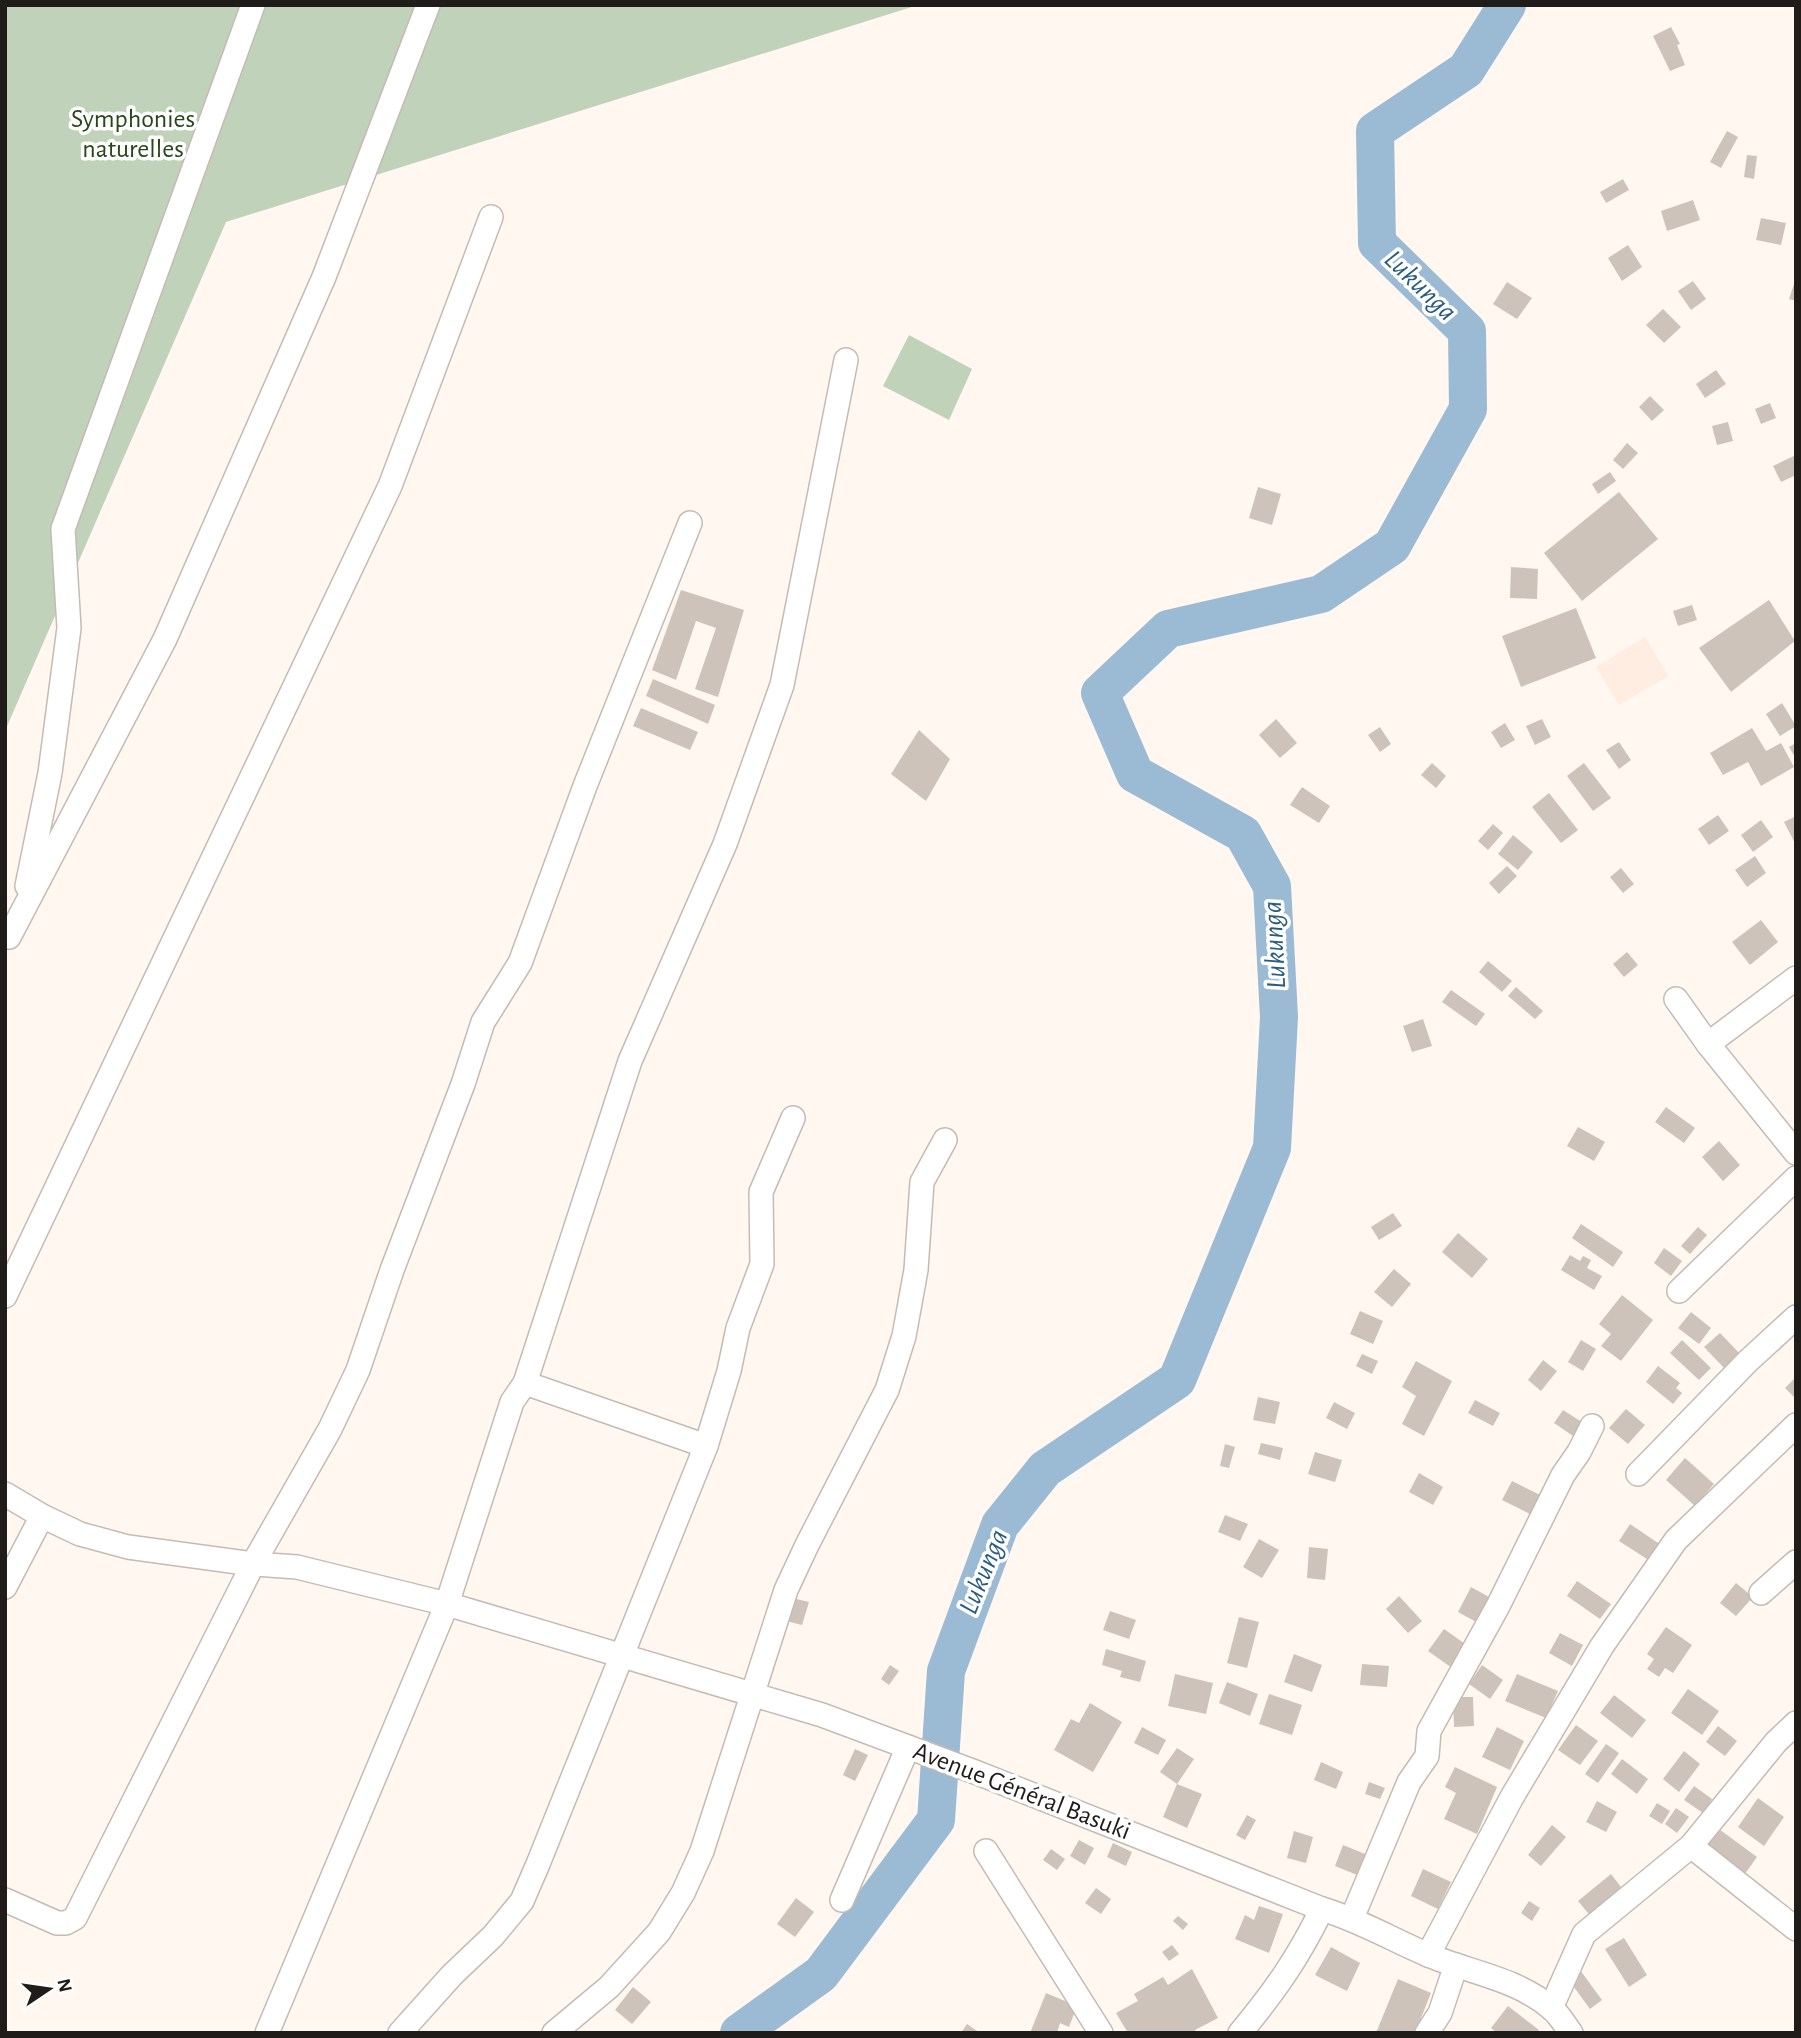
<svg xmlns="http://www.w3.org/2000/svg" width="1801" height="2038" viewBox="0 0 1801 2038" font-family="'Alegreya Sans',sans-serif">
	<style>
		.built { fill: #feede0 }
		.green { fill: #c1d2ba }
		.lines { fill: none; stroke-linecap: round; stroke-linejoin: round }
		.river { stroke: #9bbad4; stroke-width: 38 }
		.building { fill: #cdc3bb }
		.street-casing { stroke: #c5bbb3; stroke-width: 26 }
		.street { stroke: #fff; stroke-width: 23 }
		.labels { text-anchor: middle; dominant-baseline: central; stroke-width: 7; stroke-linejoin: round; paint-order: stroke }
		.park-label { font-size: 26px; fill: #284618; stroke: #fff }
		.street-label { font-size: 26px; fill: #1f1c19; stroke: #fff }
		.water-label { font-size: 28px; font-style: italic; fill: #2a5c80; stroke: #fff }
	</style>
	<rect width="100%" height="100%" fill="#fff7f0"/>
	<path class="built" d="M 1645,637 L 1668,676 L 1619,705 L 1596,667 Z"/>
	<g class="green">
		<path d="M 5,5 L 918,5 L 226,222 L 5,731 Z"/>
		<path d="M 909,335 L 972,369 L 949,420 L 883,386 Z"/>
	</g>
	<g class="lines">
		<path class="river" d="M 739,2033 L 821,1974 L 936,1820 L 946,1671 L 1000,1525 L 1045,1469 L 1177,1380 L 1272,1148 L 1279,1017 L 1272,886 L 1243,834 L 1135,774 L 1100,693 L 1168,629 L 1321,594 L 1392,546 L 1468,409 L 1467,331 L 1377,243 L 1375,131 L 1466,70 L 1507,5"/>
	</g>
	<g class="building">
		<path d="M 1671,27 L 1680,44 L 1677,45 L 1685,65 L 1670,71 L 1653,36 Z"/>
		<path d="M 1727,131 L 1738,137 L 1721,168 L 1710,162 Z"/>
		<path d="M 1747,155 L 1757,156 L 1754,179 L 1744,177 Z"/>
		<path d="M 1623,179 L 1629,190 L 1606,203 L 1600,192 Z"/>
		<path d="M 1693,200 L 1700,220 L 1667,231 L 1661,211 Z"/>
		<path d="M 1761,218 L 1786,223 L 1781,245 L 1756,240 Z"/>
		<path d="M 1628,245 L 1642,267 L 1622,281 L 1608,258 Z"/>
		<path d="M 1693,281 L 1706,299 L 1691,310 L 1678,291 Z"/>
		<path d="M 1795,281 L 1796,281 L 1796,301 L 1789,299 Z"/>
		<path d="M 1507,282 L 1532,298 L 1517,319 L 1493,304 Z"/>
		<path d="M 1663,309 L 1681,327 L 1664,343 L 1646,325 Z"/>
		<path d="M 1716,370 L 1726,384 L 1705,398 L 1696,384 Z"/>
		<path d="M 1650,396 L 1664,410 L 1652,421 L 1639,407 Z"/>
		<path d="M 1770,403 L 1776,418 L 1761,424 L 1755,409 Z"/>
		<path d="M 1728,422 L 1733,441 L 1717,445 L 1712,426 Z"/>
		<path d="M 1627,443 L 1638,453 L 1623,469 L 1613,460 Z"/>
		<path d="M 1796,455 L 1796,475 L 1781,482 L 1773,466 Z"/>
		<path d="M 1610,472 L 1616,481 L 1598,494 L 1592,484 Z"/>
		<path d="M 1258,487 L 1281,494 L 1272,525 L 1249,518 Z"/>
		<path d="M 1619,492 L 1658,539 L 1582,601 L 1544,553 Z"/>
		<path d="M 1511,567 L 1538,569 L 1537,599 L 1510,598 Z"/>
		<path d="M 681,590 L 744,610 L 718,697 L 695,689 L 716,628 L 696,621 L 676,680 L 652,670 Z"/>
		<path d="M 1769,600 L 1795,641 L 1731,692 L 1699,648 Z"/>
		<path d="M 1692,605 L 1697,620 L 1678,626 L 1673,611 Z"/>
		<path d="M 1576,608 L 1596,658 L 1521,687 L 1502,636 Z"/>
		<path d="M 653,679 L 715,705 L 708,724 L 646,696 Z"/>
		<path d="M 1782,703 L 1796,726 L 1780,736 L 1766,714 Z"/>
		<path d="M 641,708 L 698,732 L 690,750 L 633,726 Z"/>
		<path d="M 1276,719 L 1297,743 L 1280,758 L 1259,735 Z"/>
		<path d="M 1542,719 L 1551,737 L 1535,745 L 1526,726 Z"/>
		<path d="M 1505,723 L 1515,740 L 1501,748 L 1491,732 Z"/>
		<path d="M 1380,727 L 1391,744 L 1380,752 L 1368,735 Z"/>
		<path d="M 1752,728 L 1766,751 L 1781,743 L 1794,767 L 1761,786 L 1748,762 L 1723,775 L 1710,753 Z"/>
		<path d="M 919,730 L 950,759 L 926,801 L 891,774 Z"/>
		<path d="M 1619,742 L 1631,760 L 1619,769 L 1606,750 Z"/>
		<path d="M 1796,743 L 1796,759 L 1789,747 Z"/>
		<path d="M 1432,763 L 1446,776 L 1436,788 L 1421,775 Z"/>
		<path d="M 1584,763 L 1611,798 L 1593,811 L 1567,776 Z"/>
		<path d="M 1302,787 L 1330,806 L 1319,823 L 1290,805 Z"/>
		<path d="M 1549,793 L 1578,830 L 1561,843 L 1532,807 Z"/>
		<path d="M 1718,815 L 1729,831 L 1709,845 L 1698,829 Z"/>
		<path d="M 1796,816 L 1796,845 L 1784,822 Z"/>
		<path d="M 1761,820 L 1773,837 L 1753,852 L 1741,835 Z"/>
		<path d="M 1493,824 L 1503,833 L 1488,850 L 1478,841 Z"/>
		<path d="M 1513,835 L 1533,852 L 1518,870 L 1498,854 Z"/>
		<path d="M 1755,856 L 1766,873 L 1747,887 L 1735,870 Z"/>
		<path d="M 1507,866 L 1517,876 L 1499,894 L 1489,883 Z"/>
		<path d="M 1621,868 L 1634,884 L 1623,893 L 1610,877 Z"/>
		<path d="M 1761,920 L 1778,942 L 1750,965 L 1732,942 Z"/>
		<path d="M 1627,952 L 1638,965 L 1624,977 L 1613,964 Z"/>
		<path d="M 1488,961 L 1512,981 L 1502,992 L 1479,972 Z"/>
		<path d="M 1516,987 L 1543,1011 L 1535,1019 L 1508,996 Z"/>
		<path d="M 1451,990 L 1485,1014 L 1476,1026 L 1442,1002 Z"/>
		<path d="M 1423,1019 L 1432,1046 L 1412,1052 L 1403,1026 Z"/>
		<path d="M 1666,1107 L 1695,1128 L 1684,1143 L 1655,1122 Z"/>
		<path d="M 1578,1127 L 1605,1142 L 1594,1161 L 1567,1146 Z"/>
		<path d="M 1719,1141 L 1740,1165 L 1723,1181 L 1702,1157 Z"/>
		<path d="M 1393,1213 L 1402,1226 L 1379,1240 L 1371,1227 Z"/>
		<path d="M 1581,1224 L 1623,1252 L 1613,1267 L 1572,1238 Z"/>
		<path d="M 1698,1227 L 1707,1235 L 1690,1254 L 1681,1246 Z"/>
		<path d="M 1458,1233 L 1488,1259 L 1472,1278 L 1442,1252 Z"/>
		<path d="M 1664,1248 L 1682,1261 L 1671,1276 L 1654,1263 Z"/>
		<path d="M 1570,1255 L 1580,1261 L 1583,1256 L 1591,1260 L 1587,1268 L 1602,1276 L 1594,1290 L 1561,1270 Z"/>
		<path d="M 1394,1269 L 1411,1284 L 1392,1307 L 1374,1292 Z"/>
		<path d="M 1622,1295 L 1653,1320 L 1621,1361 L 1601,1346 L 1611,1334 L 1599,1324 Z"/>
		<path d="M 1360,1311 L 1383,1321 L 1373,1344 L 1350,1334 Z"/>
		<path d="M 1691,1312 L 1711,1328 L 1699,1344 L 1678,1328 Z"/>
		<path d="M 1720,1333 L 1741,1355 L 1725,1369 L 1704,1347 Z"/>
		<path d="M 1581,1340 L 1596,1349 L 1583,1371 L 1568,1362 Z"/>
		<path d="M 1682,1340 L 1711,1368 L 1699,1380 L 1670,1353 Z"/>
		<path d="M 1362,1354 L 1378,1361 L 1372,1374 L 1356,1366 Z"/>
		<path d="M 1543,1360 L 1557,1371 L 1541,1391 L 1528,1380 Z"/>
		<path d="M 1416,1361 L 1452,1381 L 1424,1436 L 1402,1424 L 1416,1396 L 1402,1387 Z"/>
		<path d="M 1658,1366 L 1680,1383 L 1676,1388 L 1682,1393 L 1673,1404 L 1646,1382 Z"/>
		<path d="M 1796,1377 L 1796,1399 L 1785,1388 Z"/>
		<path d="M 1258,1397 L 1280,1402 L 1275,1424 L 1253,1420 Z"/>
		<path d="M 1475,1400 L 1500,1413 L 1493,1426 L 1468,1413 Z"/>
		<path d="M 1334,1402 L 1355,1413 L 1347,1429 L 1326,1418 Z"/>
		<path d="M 1626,1409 L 1645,1425 L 1628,1444 L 1609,1428 Z"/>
		<path d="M 1563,1410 L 1585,1424 L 1576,1438 L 1554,1423 Z"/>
		<path d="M 1261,1443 L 1283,1448 L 1280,1460 L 1258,1454 Z"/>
		<path d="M 1225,1444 L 1235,1447 L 1229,1468 L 1220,1466 Z"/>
		<path d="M 1315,1452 L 1342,1460 L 1335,1482 L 1308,1474 Z"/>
		<path d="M 1685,1458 L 1714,1484 L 1695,1506 L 1666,1480 Z"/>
		<path d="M 1419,1473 L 1443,1487 L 1433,1505 L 1409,1492 Z"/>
		<path d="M 1512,1481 L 1540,1495 L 1530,1514 L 1502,1500 Z"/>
		<path d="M 1225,1515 L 1248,1524 L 1240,1541 L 1218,1532 Z"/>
		<path d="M 1630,1524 L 1661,1545 L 1650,1561 L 1619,1541 Z"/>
		<path d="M 1259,1539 L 1279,1550 L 1262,1578 L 1243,1567 Z"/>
		<path d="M 1309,1547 L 1328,1549 L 1325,1580 L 1307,1578 Z"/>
		<path d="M 1577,1581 L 1611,1604 L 1600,1619 L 1567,1596 Z"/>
		<path d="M 1736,1583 L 1753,1597 L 1736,1616 L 1720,1603 Z"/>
		<path d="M 1471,1587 L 1491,1598 L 1478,1623 L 1458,1612 Z"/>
		<path d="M 1399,1596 L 1422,1621 L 1408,1633 L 1386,1609 Z"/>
		<path d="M 792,1598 L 809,1602 L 802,1625 L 786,1621 Z"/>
		<path d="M 1110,1611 L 1136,1620 L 1129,1639 L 1103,1630 Z"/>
		<path d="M 1239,1617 L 1259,1622 L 1247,1668 L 1227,1663 Z"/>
		<path d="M 1666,1627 L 1692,1645 L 1673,1673 L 1665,1668 L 1659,1677 L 1647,1669 L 1654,1659 L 1647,1654 Z"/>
		<path d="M 1444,1629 L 1468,1646 L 1452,1668 L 1428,1651 Z"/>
		<path d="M 1560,1633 L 1583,1645 L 1572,1666 L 1549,1653 Z"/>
		<path d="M 1106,1649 L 1146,1661 L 1140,1682 L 1120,1677 L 1122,1671 L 1102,1665 Z"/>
		<path d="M 1294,1654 L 1322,1665 L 1312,1692 L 1284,1682 Z"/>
		<path d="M 1362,1664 L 1389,1666 L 1387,1687 L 1360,1685 Z"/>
		<path d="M 890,1665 L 899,1671 L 889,1685 L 881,1679 Z"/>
		<path d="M 1482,1665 L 1503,1680 L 1490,1699 L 1469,1684 Z"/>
		<path d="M 1175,1674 L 1213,1683 L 1206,1714 L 1168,1706 Z"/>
		<path d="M 1517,1674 L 1558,1691 L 1546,1718 L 1505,1701 Z"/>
		<path d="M 1227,1682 L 1258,1694 L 1250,1716 L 1219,1703 Z"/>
		<path d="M 1688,1689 L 1719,1711 L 1702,1735 L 1671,1713 Z"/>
		<path d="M 1269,1694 L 1302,1705 L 1292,1735 L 1259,1724 Z"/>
		<path d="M 1614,1695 L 1646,1720 L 1632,1738 L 1600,1713 Z"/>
		<path d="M 1453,1697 L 1473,1697 L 1474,1726 L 1454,1727 Z"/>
		<path d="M 1090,1703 L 1122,1722 L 1093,1772 L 1054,1750 L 1071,1719 L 1079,1723 Z"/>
		<path d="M 1576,1725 L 1598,1741 L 1580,1765 L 1558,1750 Z"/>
		<path d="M 1718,1726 L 1737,1741 L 1725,1756 L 1706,1742 Z"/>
		<path d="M 1142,1727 L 1166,1740 L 1158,1755 L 1134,1743 Z"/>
		<path d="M 1497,1727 L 1524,1741 L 1510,1770 L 1482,1757 Z"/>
		<path d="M 1606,1744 L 1619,1753 L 1598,1783 L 1585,1774 Z"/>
		<path d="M 1177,1748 L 1194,1759 L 1177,1784 L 1160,1772 Z"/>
		<path d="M 855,1749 L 868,1755 L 855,1781 L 843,1775 Z"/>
		<path d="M 1684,1751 L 1700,1764 L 1679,1792 L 1663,1779 Z"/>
		<path d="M 1622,1759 L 1648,1779 L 1637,1794 L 1611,1774 Z"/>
		<path d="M 1321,1762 L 1343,1772 L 1336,1789 L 1314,1780 Z"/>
		<path d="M 1455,1767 L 1497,1787 L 1477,1834 L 1444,1819 L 1456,1793 L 1445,1787 Z"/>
		<path d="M 1369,1782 L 1385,1788 L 1380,1799 L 1365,1794 Z"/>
		<path d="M 1177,1784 L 1202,1794 L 1187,1828 L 1163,1817 Z"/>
		<path d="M 1694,1786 L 1712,1799 L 1703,1813 L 1684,1800 Z"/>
		<path d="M 1758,1798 L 1784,1817 L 1764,1846 L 1738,1827 Z"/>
		<path d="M 1597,1801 L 1617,1812 L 1606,1832 L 1586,1822 Z"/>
		<path d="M 1657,1803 L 1670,1811 L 1662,1824 L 1649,1816 Z"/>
		<path d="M 1676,1808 L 1689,1817 L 1677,1833 L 1665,1824 Z"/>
		<path d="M 1247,1815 L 1256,1820 L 1245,1840 L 1236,1835 Z"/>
		<path d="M 1552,1825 L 1566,1837 L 1541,1866 L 1528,1855 Z"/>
		<path d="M 1719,1829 L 1757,1857 L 1744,1875 L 1706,1846 Z"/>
		<path d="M 1294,1831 L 1313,1837 L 1306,1863 L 1287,1858 Z"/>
		<path d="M 1079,1840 L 1094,1848 L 1085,1865 L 1070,1856 Z"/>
		<path d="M 1113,1843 L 1132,1852 L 1126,1866 L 1107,1857 Z"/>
		<path d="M 1343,1845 L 1370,1856 L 1362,1877 L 1335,1866 Z"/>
		<path d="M 1051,1849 L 1065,1859 L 1057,1870 L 1043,1860 Z"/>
		<path d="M 1423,1869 L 1451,1882 L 1438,1909 L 1411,1896 Z"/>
		<path d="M 1611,1874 L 1624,1891 L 1592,1918 L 1578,1901 Z"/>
		<path d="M 1096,1888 L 1111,1899 L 1101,1914 L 1085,1903 Z"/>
		<path d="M 796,1898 L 814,1912 L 795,1937 L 777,1924 Z"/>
		<path d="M 1529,1901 L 1540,1908 L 1532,1921 L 1521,1913 Z"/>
		<path d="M 1259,1906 L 1283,1914 L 1269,1953 L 1235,1939 L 1245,1915 L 1254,1920 Z"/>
		<path d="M 1178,1916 L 1188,1924 L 1183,1930 L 1173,1921 Z"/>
		<path d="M 1624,1938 L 1647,1975 L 1629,1987 L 1605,1949 Z"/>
		<path d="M 1172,1945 L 1179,1954 L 1169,1961 L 1162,1952 Z"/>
		<path d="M 1331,1947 L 1360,1963 L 1347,1991 L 1315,1975 Z"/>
		<path d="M 1192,1969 L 1218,2018 L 1195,2030 L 1197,2033 L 1128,2033 L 1116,2013 L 1138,2001 L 1134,1994 L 1163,1977 L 1168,1985 Z"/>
		<path d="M 1580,1970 L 1602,2000 L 1590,2009 L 1568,1979 Z"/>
		<path d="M 1398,1979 L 1431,1993 L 1415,2033 L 1376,2033 Z"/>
		<path d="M 633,1987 L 651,2002 L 632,2024 L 615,2010 Z"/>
		<path d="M 1046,1993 L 1077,2006 L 1069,2027 L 1060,2023 L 1057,2033 L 1030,2033 Z"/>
		<path d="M 1508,2006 L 1539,2030 L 1536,2033 L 1497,2033 L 1491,2028 Z"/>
		<path d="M 967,2024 L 980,2033 L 961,2033 Z"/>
	</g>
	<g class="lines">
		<defs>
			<g id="street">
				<path d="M 27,886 L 50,773 L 69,628 L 63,529 L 253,5"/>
				<path d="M 9,937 L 165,639 L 324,277 L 428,5"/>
				<path d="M 1676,999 L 1708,1044 L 1796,1153"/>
				<path d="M 1708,1044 L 1796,978"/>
				<path d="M 1679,1291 L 1796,1178"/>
				<path d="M 5,1296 L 390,486 L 491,217"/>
				<path d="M 525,1383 L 706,1446"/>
				<path d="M 1638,1474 L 1748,1361 L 1796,1317"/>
				<path d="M 5,1494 L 42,1516 L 80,1534 L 128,1547 L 253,1564 L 297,1567 L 447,1604 L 822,1715 L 975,1772 L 1322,1909 C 1359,1920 1391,1939 1426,1954 C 1467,1972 1516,1978 1551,2008 C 1559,2014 1565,2025 1571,2033"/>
				<path d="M 5,1587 L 42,1516"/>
				<path d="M 1761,1593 L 1796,1562"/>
				<path d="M 1691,1846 L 1796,1929"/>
				<path d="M 986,1851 L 1101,2033"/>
				<path d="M 5,1900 L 57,1923 L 66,1923 L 75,1918 L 253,1564 L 330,1429 L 358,1370 L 392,1270 L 463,1084 L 483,1022 L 520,963 L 585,786 L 690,523"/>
				<path d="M 842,1900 L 908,1747"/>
				<path d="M 1352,1918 L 1409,1782 L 1427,1756 L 1429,1731 L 1498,1606 L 1563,1475 L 1579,1452 L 1592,1426"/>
				<path d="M 1428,1955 L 1512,1797 L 1602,1646 L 1676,1540 L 1796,1425"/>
				<path d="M 1551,2008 L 1584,1934 L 1691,1846 L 1776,1742 L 1796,1723"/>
				<path d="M 267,2033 L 447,1604 L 512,1402 L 525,1383 L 630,1061 L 725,844 L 782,685 L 846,360"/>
				<path d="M 400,2033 L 452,1975 L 493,1936 L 522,1901 L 538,1864 L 706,1446 L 729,1371 L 738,1328 L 762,1264 L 761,1192 L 793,1118"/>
				<path d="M 554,2033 L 609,1987 L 659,1932 L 683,1893 L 702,1851 L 786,1590 L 807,1545 L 887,1390 L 904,1336 L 916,1270 L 922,1182 L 945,1140"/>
				<path d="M 1240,2033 C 1275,1991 1298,1958 1322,1909"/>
				<path d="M 1427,2033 L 1440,2013 L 1456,1965"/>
			</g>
		</defs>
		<use href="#street" class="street-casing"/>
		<use href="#street" class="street"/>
	</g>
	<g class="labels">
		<g class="park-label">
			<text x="133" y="119">Symphonies<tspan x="133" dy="30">naturelles</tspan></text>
		</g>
		<g class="street-label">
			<text transform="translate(1022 1791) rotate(21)">Avenue Général Basuki</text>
		</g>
		<g class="water-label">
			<text transform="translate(1420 286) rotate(44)">Lukunga</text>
			<text transform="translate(1275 945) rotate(-93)">Lukunga</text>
			<text transform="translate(984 1572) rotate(-68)">Lukunga</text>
		</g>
	</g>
	<rect width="1801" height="2038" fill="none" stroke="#1f1c19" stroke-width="14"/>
	<g transform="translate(49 1989) rotate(77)" stroke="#ffffff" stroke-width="5" paint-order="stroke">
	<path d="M0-5L12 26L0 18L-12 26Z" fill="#1f1c19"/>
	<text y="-10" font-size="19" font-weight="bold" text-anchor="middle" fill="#1f1c19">N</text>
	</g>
</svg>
